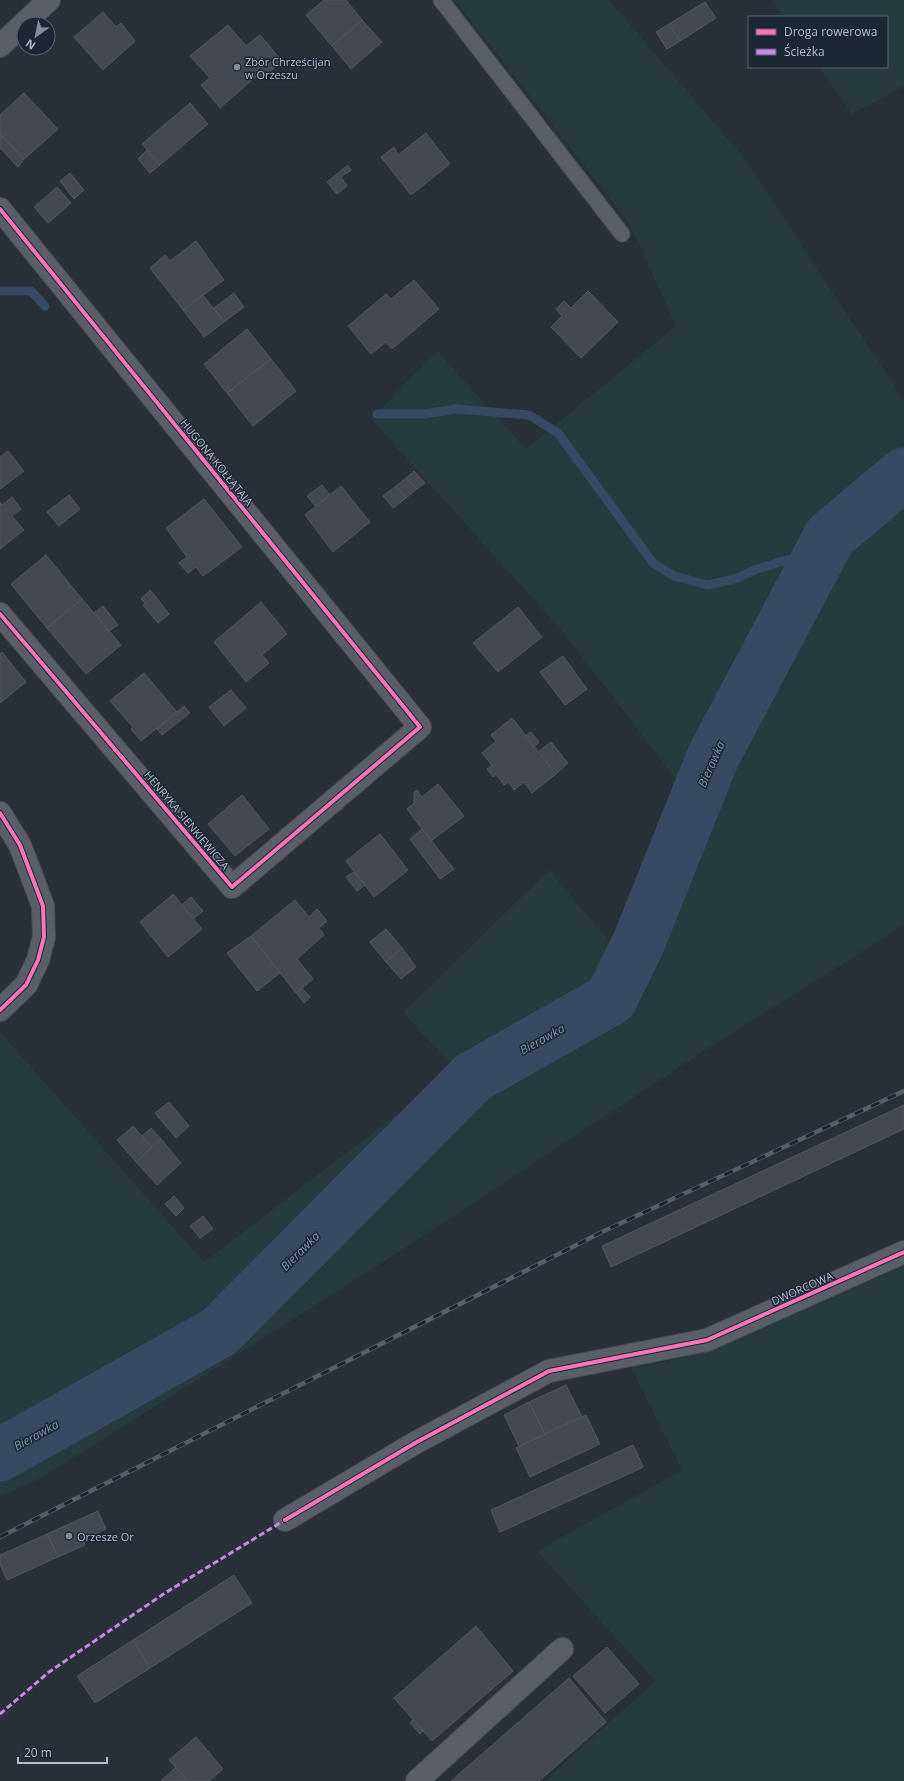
<svg xmlns="http://www.w3.org/2000/svg" width="904" height="1781" viewBox="0 0 904 1781" font-family="'Open Sans',sans-serif">
	<style>
		.green { fill: #273a3e }
		.lines { fill: none; stroke-linecap: round; stroke-linejoin: round }
		.stream { stroke: #384963; stroke-width: 9 }
		.river { stroke: #384963; stroke-width: 53 }
		.building { fill: #444950; stroke: #52575f }
		.service-casing { stroke: #484c53; stroke-width: 17 }
		.minor-casing { stroke: #484c53; stroke-width: 24 }
		.tertiary-casing { stroke: #484c53; stroke-width: 24 }
		.service { stroke: #5a5e66; stroke-width: 15 }
		.minor { stroke: #5a5e66; stroke-width: 22 }
		.tertiary { stroke: #5a5e66; stroke-width: 22 }
		.rail-casing { stroke: #595d64; stroke-width: 4.5 }
		.rail { stroke: #1d2633; stroke-width: 3; stroke-dasharray: 9; stroke-linecap: butt }
		.quiet { stroke: #c787e3; stroke-width: 3; stroke-dasharray: 6 3; stroke-linecap: butt }
		.cycleway-casing { stroke: #1d2633; stroke-width: 6 }
		.cycleway { stroke: #fb73b8; stroke-width: 4 }
		.poi-dot { fill: #848b96; stroke: #1d2633; stroke-width: 1.5 }
		.labels { text-anchor: middle; dominant-baseline: central; stroke-width: 3; stroke-linejoin: round; paint-order: stroke }
		.poi-label { font-size: 11px; fill: #b4bcc9; stroke: #1d2633; text-anchor: start }
		.street-label { font-size: 11px; fill: #b4bcc9; stroke: #1d2633 }
		.water-label { font-size: 12px; font-style: italic; fill: #7c92b1; stroke: #1d2633 }
	</style>
	<rect width="100%" height="100%" fill="#2a3038"/>
	<g class="green">
		<path d="M 455,0 L 609,0 L 746,160 L 904,401 L 904,925 L 707,1049 L 405,1248 L 251,1346 L 43,1477 L 0,1497 L 0,1032 L 204,1262 L 456,1069 L 403,1013 L 549,870 L 614,947 L 680,785 L 563,632 L 371,419 L 437,351 L 526,449 L 676,326 L 628,221 Z"/>
		<path d="M 772,0 L 904,0 L 904,86 L 852,114 L 819,67 L 887,67 L 887,17 L 784,17 Z"/>
		<path d="M 904,1266 L 904,1781 L 545,1781 L 655,1681 L 537,1551 L 682,1470 L 632,1369 L 708,1352 Z"/>
	</g>
	<g class="lines">
		<g class="stream">
			<path d="M 0,291 L 31,291 L 45,306"/>
			<path d="M 377,414 L 424,414 L 456,409 L 529,415 L 558,433 L 653,563 L 674,576 L 708,585 L 738,578 L 754,570 L 823,549"/>
		</g>
		<path class="river" d="M 0,1455 L 219,1332 L 473,1077 L 611,999 L 638,944 L 713,757 L 830,536 L 904,474"/>
	</g>
	<g class="building">
		<path d="M 324,0 L 346,0 L 362,20 L 332,46 L 306,15 Z"/>
		<path d="M 705,2 L 716,18 L 680,41 L 669,24 Z"/>
		<path d="M 103,12 L 116,27 L 121,23 L 135,41 L 103,70 L 74,37 Z"/>
		<path d="M 362,20 L 382,42 L 351,69 L 332,46 Z"/>
		<path d="M 669,24 L 680,41 L 667,49 L 656,32 Z"/>
		<path d="M 228,25 L 246,46 L 260,35 L 282,61 L 263,78 L 259,74 L 220,108 L 201,85 L 210,78 L 190,56 Z"/>
		<path d="M 24,93 L 58,129 L 24,159 L 0,134 L 0,115 Z"/>
		<path d="M 190,103 L 208,124 L 160,165 L 142,144 Z"/>
		<path d="M 426,133 L 450,164 L 411,195 L 381,157 L 394,147 L 398,155 Z"/>
		<path d="M 0,134 L 24,159 L 18,167 L 0,148 Z"/>
		<path d="M 147,150 L 160,165 L 150,173 L 138,159 Z"/>
		<path d="M 348,165 L 351,170 L 341,177 L 347,186 L 337,194 L 327,182 Z"/>
		<path d="M 70,173 L 84,190 L 74,199 L 60,181 Z"/>
		<path d="M 57,187 L 71,203 L 48,223 L 34,207 Z"/>
		<path d="M 196,241 L 224,280 L 183,310 L 150,268 L 165,255 L 170,261 Z"/>
		<path d="M 414,280 L 439,309 L 392,349 L 386,342 L 371,354 L 348,326 L 386,294 L 391,299 Z"/>
		<path d="M 588,291 L 618,322 L 581,358 L 551,327 L 562,316 L 556,309 L 564,301 L 571,308 Z"/>
		<path d="M 234,293 L 244,307 L 224,322 L 214,308 Z"/>
		<path d="M 203,295 L 224,322 L 204,337 L 183,310 Z"/>
		<path d="M 247,329 L 271,359 L 227,393 L 204,364 Z"/>
		<path d="M 271,359 L 296,391 L 253,426 L 227,393 Z"/>
		<path d="M 8,451 L 24,471 L 0,489 L 0,457 Z"/>
		<path d="M 414,471 L 425,483 L 417,489 L 406,478 Z"/>
		<path d="M 406,478 L 417,489 L 406,498 L 396,486 Z"/>
		<path d="M 322,485 L 330,495 L 316,507 L 307,496 Z"/>
		<path d="M 341,486 L 370,522 L 333,552 L 305,515 Z"/>
		<path d="M 396,486 L 406,498 L 393,508 L 383,496 Z"/>
		<path d="M 69,495 L 80,509 L 59,526 L 47,512 Z"/>
		<path d="M 12,497 L 21,509 L 12,516 L 24,530 L 0,549 L 0,502 L 2,505 Z"/>
		<path d="M 204,499 L 242,547 L 203,576 L 196,567 L 188,573 L 179,563 L 187,557 L 166,528 Z"/>
		<path d="M 46,555 L 82,599 L 47,628 L 11,584 Z"/>
		<path d="M 150,590 L 155,596 L 146,604 L 141,599 Z"/>
		<path d="M 155,596 L 169,614 L 158,623 L 143,605 Z"/>
		<path d="M 82,599 L 121,645 L 86,674 L 47,628 Z"/>
		<path d="M 261,602 L 287,634 L 262,655 L 269,663 L 246,682 L 214,642 Z"/>
		<path d="M 103,606 L 118,625 L 109,631 L 94,613 Z"/>
		<path d="M 518,607 L 542,637 L 498,672 L 473,643 Z"/>
		<path d="M 2,652 L 26,682 L 0,703 L 0,654 Z"/>
		<path d="M 563,656 L 587,689 L 565,705 L 540,672 Z"/>
		<path d="M 144,673 L 177,712 L 141,741 L 131,729 L 133,727 L 110,701 Z"/>
		<path d="M 231,690 L 246,708 L 224,726 L 209,707 Z"/>
		<path d="M 184,706 L 190,713 L 162,735 L 157,729 Z"/>
		<path d="M 512,718 L 556,774 L 532,793 L 524,782 L 514,790 L 509,782 L 504,785 L 496,774 L 493,777 L 487,769 L 492,765 L 482,753 L 496,741 L 491,735 Z"/>
		<path d="M 531,732 L 539,742 L 534,747 L 525,736 Z"/>
		<path d="M 551,742 L 568,763 L 556,774 L 538,752 Z"/>
		<path d="M 438,784 L 464,816 L 431,841 L 407,809 L 414,803 L 414,792 L 417,790 L 422,797 Z"/>
		<path d="M 242,795 L 269,829 L 235,856 L 208,824 Z"/>
		<path d="M 422,829 L 454,869 L 440,879 L 410,839 Z"/>
		<path d="M 380,834 L 408,870 L 374,897 L 346,861 Z"/>
		<path d="M 354,872 L 365,885 L 357,891 L 346,877 Z"/>
		<path d="M 173,894 L 202,929 L 168,957 L 140,922 Z"/>
		<path d="M 191,897 L 203,911 L 193,919 L 182,905 Z"/>
		<path d="M 295,900 L 309,917 L 317,909 L 327,921 L 319,928 L 324,935 L 297,959 L 313,979 L 296,993 L 251,936 Z"/>
		<path d="M 386,929 L 402,948 L 386,962 L 370,942 Z"/>
		<path d="M 251,936 L 280,973 L 257,991 L 227,953 Z"/>
		<path d="M 402,948 L 416,967 L 401,979 L 386,962 Z"/>
		<path d="M 302,988 L 310,997 L 304,1003 L 296,993 Z"/>
		<path d="M 169,1102 L 189,1126 L 176,1138 L 155,1113 Z"/>
		<path d="M 904,1105 L 904,1129 L 611,1267 L 602,1246 Z"/>
		<path d="M 133,1126 L 152,1148 L 136,1162 L 117,1140 Z"/>
		<path d="M 151,1128 L 161,1139 L 152,1148 L 142,1136 Z"/>
		<path d="M 161,1139 L 181,1163 L 157,1185 L 136,1162 Z"/>
		<path d="M 174,1196 L 184,1208 L 176,1216 L 165,1204 Z"/>
		<path d="M 203,1216 L 213,1229 L 200,1238 L 190,1226 Z"/>
		<path d="M 566,1385 L 582,1417 L 545,1434 L 529,1402 Z"/>
		<path d="M 529,1402 L 545,1434 L 519,1446 L 504,1415 Z"/>
		<path d="M 586,1415 L 600,1444 L 530,1477 L 516,1448 Z"/>
		<path d="M 633,1445 L 643,1466 L 642,1468 L 500,1532 L 491,1510 Z"/>
		<path d="M 98,1511 L 106,1529 L 83,1539 L 85,1545 L 58,1557 L 47,1534 Z"/>
		<path d="M 47,1534 L 58,1557 L 7,1580 L 0,1564 L 0,1555 Z"/>
		<path d="M 234,1575 L 252,1603 L 150,1668 L 133,1640 Z"/>
		<path d="M 476,1626 L 513,1671 L 432,1741 L 394,1698 Z"/>
		<path d="M 133,1640 L 150,1668 L 95,1703 L 77,1676 Z"/>
		<path d="M 607,1647 L 639,1684 L 605,1713 L 573,1676 Z"/>
		<path d="M 569,1678 L 606,1722 L 539,1781 L 451,1781 Z"/>
		<path d="M 413,1720 L 423,1731 L 420,1734 L 410,1723 Z"/>
		<path d="M 196,1737 L 223,1769 L 209,1781 L 188,1781 L 169,1760 Z"/>
		<path d="M 176,1767 L 188,1781 L 161,1781 Z"/>
	</g>
	<g class="lines">
		<defs>
			<path id="service" d="M 441,0 L 622,234"/>
			<g id="minor">
				<path d="M 0,209 L 420,727 L 232,887 L 0,614"/>
				<path d="M 0,813 L 20,845 L 43,906 L 44,937 L 38,960 L 26,985 L 0,1010"/>
				<path d="M 285,1520 L 415,1443 L 549,1371 L 707,1340 L 904,1252"/>
				<path d="M 417,1781 L 562,1649"/>
			</g>
			<path id="tertiary" d="M 0,46 L 49,0"/>
		</defs>
		<use href="#service" class="service-casing"/>
		<use href="#minor" class="minor-casing"/>
		<use href="#tertiary" class="tertiary-casing"/>
		<use href="#service" class="service"/>
		<use href="#minor" class="minor"/>
		<use href="#tertiary" class="tertiary"/>
		<defs>
			<path id="rail" d="M 0,1537 L 602,1232 L 904,1091"/>
		</defs>
		<use href="#rail" class="rail-casing"/>
		<use href="#rail" class="rail"/>
		<path class="quiet" d="M 0,1714 L 49,1672 L 165,1593 L 285,1520"/>
		<defs>
			<g id="cycleway">
				<path d="M 0,209 L 420,727 L 232,887 L 0,614"/>
				<path d="M 0,813 L 20,845 L 43,906 L 44,937 L 38,960 L 26,985 L 0,1010"/>
				<path d="M 285,1520 L 415,1443 L 549,1371 L 707,1340 L 904,1252"/>
			</g>
		</defs>
		<use href="#cycleway" class="cycleway-casing"/>
		<use href="#cycleway" class="cycleway"/>
	</g>
	<g class="poi-dot">
		<circle cx="237" cy="67" r="4"/>
		<circle cx="69" cy="1536" r="4"/>
	</g>
	<g class="labels">
		<g class="poi-label">
			<text x="245" y="61">Zbór Chrześcijan<tspan x="245" dy="13">w Orzeszu</tspan></text>
			<text x="77" y="1536">Orzesze Or</text>
		</g>
		<g class="street-label">
			<text transform="translate(217 462) rotate(51)">HUGONA KOŁŁĄTAJA</text>
			<text transform="translate(187 820) rotate(50)">HENRYKA SIENKIEWICZA</text>
			<text transform="translate(802 1288) rotate(-24)">DWORCOWA</text>
		</g>
		<g class="water-label">
			<text transform="translate(711 764) rotate(-66)">Bierawka</text>
			<text transform="translate(542 1039) rotate(-29)">Bierawka</text>
			<text transform="translate(300 1251) rotate(-45)">Bierawka</text>
			<text transform="translate(36 1435) rotate(-29)">Bierawka</text>
		</g>
	</g>
	<rect x="748" y="16" width="140" height="52" fill="#1d2633" stroke="#59626f"/>
	<rect x="756" y="29" width="20" height="6" fill="#fb73b8" stroke="#59626f"/>
	<text x="784" y="36" font-size="12" fill="#b4bcc9">Droga rowerowa</text>
	<rect x="756" y="49" width="20" height="6" fill="#c787e3" stroke="#59626f"/>
	<text x="784" y="56" font-size="12" fill="#b4bcc9">Ścieżka</text>
	<g transform="translate(36 36) rotate(213)"><circle r="19" fill="#1d2633" stroke="#59626f"/>
	<path d="M0-3L7 15L0 10L-7 15Z" fill="#848b96"/>
	<text y="-6" font-size="11" font-weight="bold" text-anchor="middle" fill="#b4bcc9">N</text>
	</g>
	<path d="M18 1757v6h89v-6" fill="none" stroke="#b4bcc9" stroke-width="2"/>
	<text x="24" y="1757" font-size="12" fill="#b4bcc9" stroke="#1d2633" stroke-width="3" paint-order="stroke">20 m</text>
</svg>
